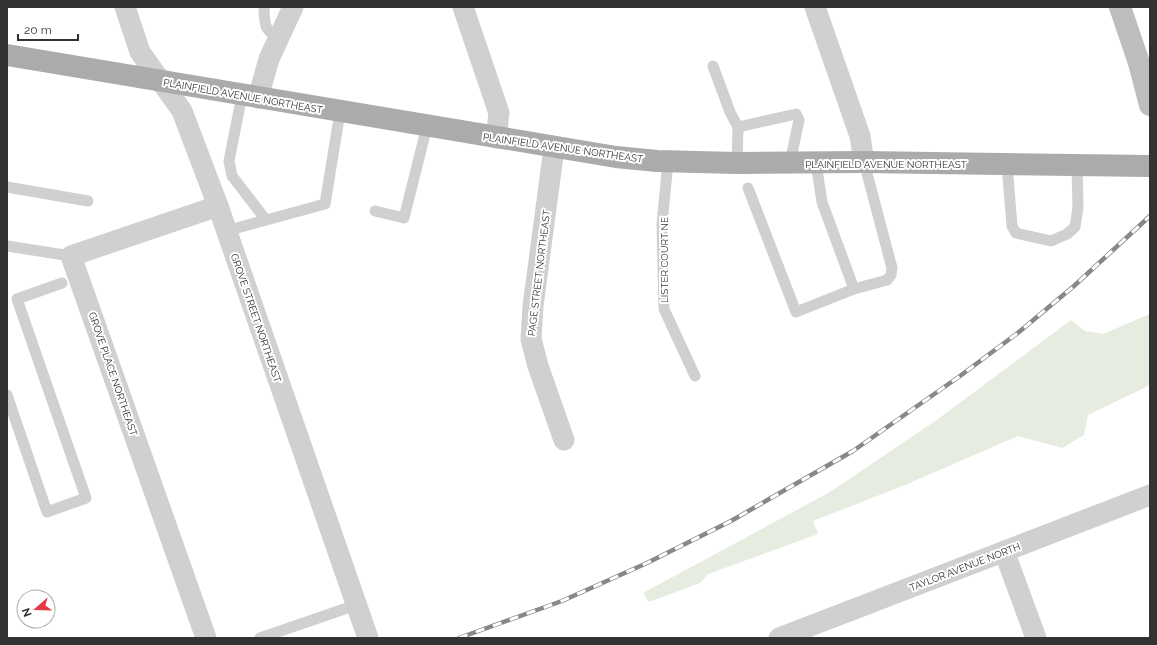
<svg xmlns="http://www.w3.org/2000/svg" width="1157" height="645" viewBox="0 0 1157 645" font-family="Raleway,sans-serif">
	<style>
		.green { fill: #e6ecdf }
		.lines { fill: none; stroke-linecap: round; stroke-linejoin: round }
		.lane { stroke: #d0d0d0; stroke-width: 11 }
		.street { stroke: #d0d0d0; stroke-width: 21 }
		.secondary { stroke: #bdbdbd; stroke-width: 22 }
		.primary { stroke: #ababab; stroke-width: 22 }
		.rail-casing { stroke: #888; stroke-width: 4.5 }
		.rail { stroke: #fff; stroke-width: 3; stroke-dasharray: 9; stroke-linecap: butt }
		.labels { text-anchor: middle; dominant-baseline: central; stroke-width: 4; stroke-linejoin: round; paint-order: stroke }
		.street-label { font-size: 10px; fill: #333; stroke: #fff }
	</style>
	<rect width="100%" height="100%" fill="#fff"/>
	<path class="green" d="M 1150,314 L 1150,385 L 1088,415 L 1084,435 L 1062,448 L 1018,436 L 905,485 L 813,521 L 818,534 L 708,574 L 700,583 L 649,602 L 643,593 L 830,492 L 938,419 L 1071,320 L 1085,331 L 1103,334 Z"/>
	<g class="lines">
		<g class="lane">
			<path d="M 264,7 C 265,25 263,28 279,39"/>
			<path d="M 713,66 L 730,112 L 738,127 L 737,163"/>
			<path d="M 242,95 L 229,161 L 232,176 L 266,220"/>
			<path d="M 738,127 L 796,114 L 799,120 L 790,163"/>
			<path d="M 668,162 L 662,224 L 664,309 L 695,376"/>
			<path d="M 816,163 L 822,202 L 854,289 L 887,280 L 891,275 L 892,268 L 864,162"/>
			<path d="M 1007,164 L 1012,226 L 1016,233 L 1051,241 L 1067,234 L 1075,227 L 1078,207 L 1077,165"/>
			<path d="M 7,187 L 88,201"/>
			<path d="M 748,188 L 796,312 L 854,289"/>
			<path d="M 375,211 L 404,218 L 427,126"/>
			<path d="M 226,231 L 325,204 L 340,112"/>
			<path d="M 7,246 L 71,256"/>
			<path d="M 7,395 L 47,512 L 86,498 L 17,299 L 62,283"/>
			<path d="M 260,638 L 356,605"/>
		</g>
		<g class="street">
			<path d="M 125,7 L 140,52 L 182,111 L 218,206 L 368,638"/>
			<path d="M 463,7 L 499,113 L 496,138"/>
			<path d="M 815,7 L 860,136 L 864,162"/>
			<path d="M 258,98 L 269,59 L 293,7"/>
			<path d="M 554,148 L 533,306 L 531,339 L 538,366 L 564,440"/>
			<path d="M 1004,551 L 1036,638"/>
			<path d="M 206,638 L 71,256 L 218,206"/>
			<path d="M 779,638 L 1150,495"/>
		</g>
		<path class="secondary" d="M 1120,7 L 1139,63 L 1150,105"/>
		<path class="primary" d="M 7,55 L 616,157 L 657,161 L 737,163 L 864,162 L 1150,166"/>
		<defs>
			<path id="rail" d="M 459,638 L 562,601 L 647,563 L 731,521 L 853,451 L 960,376 L 1019,332 L 1074,286 L 1150,216"/>
		</defs>
		<use href="#rail" class="rail-casing"/>
		<use href="#rail" class="rail"/>
	</g>
	<g class="labels">
		<g class="street-label">
			<text transform="translate(243 96) rotate(10)">PLAINFIELD AVENUE NORTHEAST</text>
			<text transform="translate(563 148) rotate(8)">PLAINFIELD AVENUE NORTHEAST</text>
			<text x="886" y="164">PLAINFIELD AVENUE NORTHEAST</text>
			<text transform="translate(664 260) rotate(-90)">LISTER COURT NE</text>
			<text transform="translate(539 273) rotate(-83)">PAGE STREET NORTHEAST</text>
			<text transform="translate(256 318) rotate(71)">GROVE STREET NORTHEAST</text>
			<text transform="translate(113 374) rotate(71)">GROVE PLACE NORTHEAST</text>
			<text transform="translate(965 567) rotate(-21)">TAYLOR AVENUE NORTH</text>
		</g>
	</g>
	<rect width="1157" height="645" fill="none" stroke="#333333" stroke-width="16"/>
	<g transform="translate(36 609) rotate(250)"><circle r="19" fill="#ffffff" stroke="#adadad"/>
	<path d="M0-3L7 15L0 10L-7 15Z" fill="#e63946"/>
	<text y="-6" font-size="11" font-weight="bold" text-anchor="middle" fill="#333333">N</text>
	</g>
	<path d="M18 34v6h60v-6" fill="none" stroke="#333333" stroke-width="2"/>
	<text x="24" y="34" font-size="12" fill="#333333" stroke="#ffffff" stroke-width="3" paint-order="stroke">20 m</text>
</svg>
